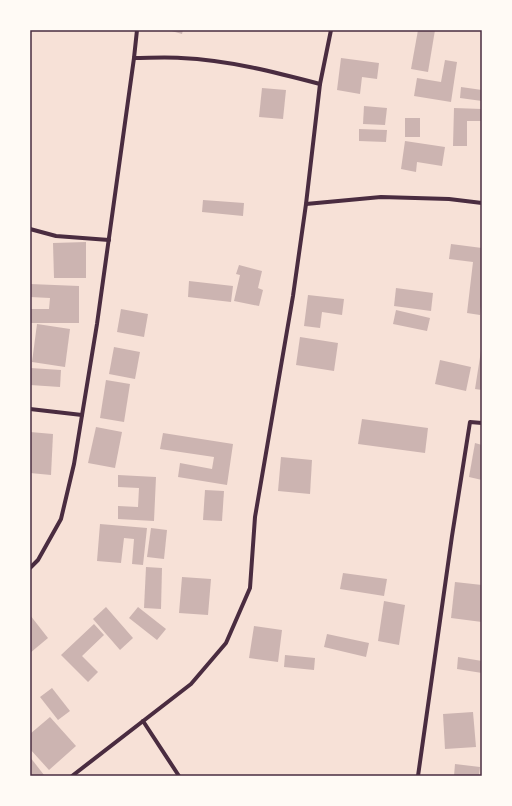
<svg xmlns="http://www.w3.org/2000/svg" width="512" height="806" viewBox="0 0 512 806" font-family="'PT Sans Narrow',sans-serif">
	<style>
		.building { fill: #ccb4b1 }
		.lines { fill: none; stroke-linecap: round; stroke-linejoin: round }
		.minor { stroke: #4a2c40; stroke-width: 4 }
		.neatline { fill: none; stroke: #4a2c40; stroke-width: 1.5 }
	</style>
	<rect width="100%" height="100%" fill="#f7e1d7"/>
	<g class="building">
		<path d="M 168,30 L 183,30 L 182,34 Z"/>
		<path d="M 418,30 L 435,30 L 428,72 L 411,69 Z"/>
		<path d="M 341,58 L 379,63 L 377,79 L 362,77 L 360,94 L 337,90 Z"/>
		<path d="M 445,60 L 457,62 L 451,102 L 414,96 L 417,78 L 441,82 Z"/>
		<path d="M 461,87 L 482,90 L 482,101 L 460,98 Z"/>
		<path d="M 262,88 L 286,90 L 283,119 L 259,117 Z"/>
		<path d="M 364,106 L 387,108 L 385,125 L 363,124 Z"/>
		<path d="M 454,108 L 482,109 L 482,121 L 467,121 L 467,146 L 453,146 Z"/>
		<rect x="405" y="118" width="15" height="19"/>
		<path d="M 359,129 L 387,130 L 386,142 L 359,141 Z"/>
		<path d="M 405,141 L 445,147 L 442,166 L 417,162 L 416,172 L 401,169 Z"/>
		<path d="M 203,200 L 244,203 L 243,216 L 202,212 Z"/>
		<path d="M 86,242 L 86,278 L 54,278 L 53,243 Z"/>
		<path d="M 451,244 L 482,248 L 482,297 L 480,315 L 467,313 L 473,262 L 449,259 Z"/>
		<path d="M 239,265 L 262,271 L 258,288 L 263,290 L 259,306 L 234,301 L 240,275 L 236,274 Z"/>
		<path d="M 189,281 L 233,286 L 231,302 L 188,297 Z"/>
		<path d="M 30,284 L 79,286 L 79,323 L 30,323 L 30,309 L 49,309 L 50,298 L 30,297 Z"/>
		<path d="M 396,288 L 433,293 L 431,311 L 394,306 Z"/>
		<path d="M 308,295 L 344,299 L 342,315 L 322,312 L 320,328 L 304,326 Z"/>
		<path d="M 121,309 L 148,314 L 144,337 L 117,332 Z"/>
		<path d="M 396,310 L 430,318 L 427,331 L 393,324 Z"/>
		<path d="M 37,324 L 70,329 L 65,367 L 32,362 Z"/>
		<path d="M 300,337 L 338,343 L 334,371 L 296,365 Z"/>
		<path d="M 114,347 L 140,352 L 135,379 L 109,374 Z"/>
		<path d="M 481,351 L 482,351 L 482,390 L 475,389 Z"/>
		<path d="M 440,360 L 471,367 L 466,391 L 435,384 Z"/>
		<path d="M 30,368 L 61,370 L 60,387 L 30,385 Z"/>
		<path d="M 106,380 L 130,384 L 124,422 L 100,418 Z"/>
		<path d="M 362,419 L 428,428 L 425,453 L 358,444 Z"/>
		<path d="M 96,427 L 122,432 L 115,468 L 88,463 Z"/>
		<path d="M 30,432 L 53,434 L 51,475 L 30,473 Z"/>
		<path d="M 163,433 L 233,444 L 227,485 L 178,477 L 180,463 L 212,469 L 214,457 L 160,449 Z"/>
		<path d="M 475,443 L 482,445 L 482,480 L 469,477 Z"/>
		<path d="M 281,457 L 312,460 L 310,494 L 278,491 Z"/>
		<path d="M 118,475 L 156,477 L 154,521 L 118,519 L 118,506 L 138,507 L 139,488 L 118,487 Z"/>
		<path d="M 205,490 L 224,491 L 222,521 L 203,520 Z"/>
		<path d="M 100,524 L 147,528 L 143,565 L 132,564 L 134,539 L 124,538 L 121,563 L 97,561 Z"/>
		<path d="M 151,528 L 167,530 L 164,559 L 147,557 Z"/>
		<path d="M 146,567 L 162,568 L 161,609 L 144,608 Z"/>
		<path d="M 343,573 L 387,579 L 384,596 L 340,589 Z"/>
		<path d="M 182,577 L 211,579 L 208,615 L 179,613 Z"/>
		<path d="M 455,582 L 482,585 L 482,622 L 451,618 Z"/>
		<path d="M 384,601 L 405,605 L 399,645 L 378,641 Z"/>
		<path d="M 106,607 L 133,638 L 120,650 L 93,619 Z"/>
		<path d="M 138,607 L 166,629 L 157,640 L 129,618 Z"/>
		<path d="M 30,615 L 48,638 L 30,653 Z"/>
		<path d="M 94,624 L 104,635 L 82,656 L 98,672 L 88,682 L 61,655 Z"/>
		<path d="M 254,626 L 282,630 L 278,662 L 249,658 Z"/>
		<path d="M 327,634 L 369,643 L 366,657 L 324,647 Z"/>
		<path d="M 285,655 L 315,658 L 314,670 L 284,667 Z"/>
		<path d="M 458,657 L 482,661 L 482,673 L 457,669 Z"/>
		<path d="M 52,688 L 70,711 L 58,720 L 40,697 Z"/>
		<path d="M 473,712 L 476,747 L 445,749 L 443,714 Z"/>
		<path d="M 50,717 L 76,746 L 49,770 L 30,749 L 30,734 Z"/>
		<path d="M 30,757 L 44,775 L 43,776 L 30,776 Z"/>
		<path d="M 455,764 L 480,767 L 479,776 L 454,776 Z"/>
	</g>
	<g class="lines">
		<g class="minor">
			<path d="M 134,58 C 149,58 165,57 181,58 C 228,60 274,72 320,84"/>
			<path d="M 306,204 L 381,197 L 449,199 L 482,203"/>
			<path d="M 30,229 L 56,236 L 109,240"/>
			<path d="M 30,409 L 82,415"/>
			<path d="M 30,568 L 38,560 L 61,519 L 74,464 L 97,324 L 134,58 L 137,30"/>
			<path d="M 143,721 L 179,776"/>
			<path d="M 72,776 L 191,684 L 226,643 L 250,588 L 255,517 L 293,296 L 306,204 L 320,84 L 331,30"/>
			<path d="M 418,776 L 452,536 L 470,422 L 482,423"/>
		</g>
	</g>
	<rect width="512" height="806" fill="none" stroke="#fffaf5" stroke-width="62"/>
	<rect x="31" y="31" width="450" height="744" class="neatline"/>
</svg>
